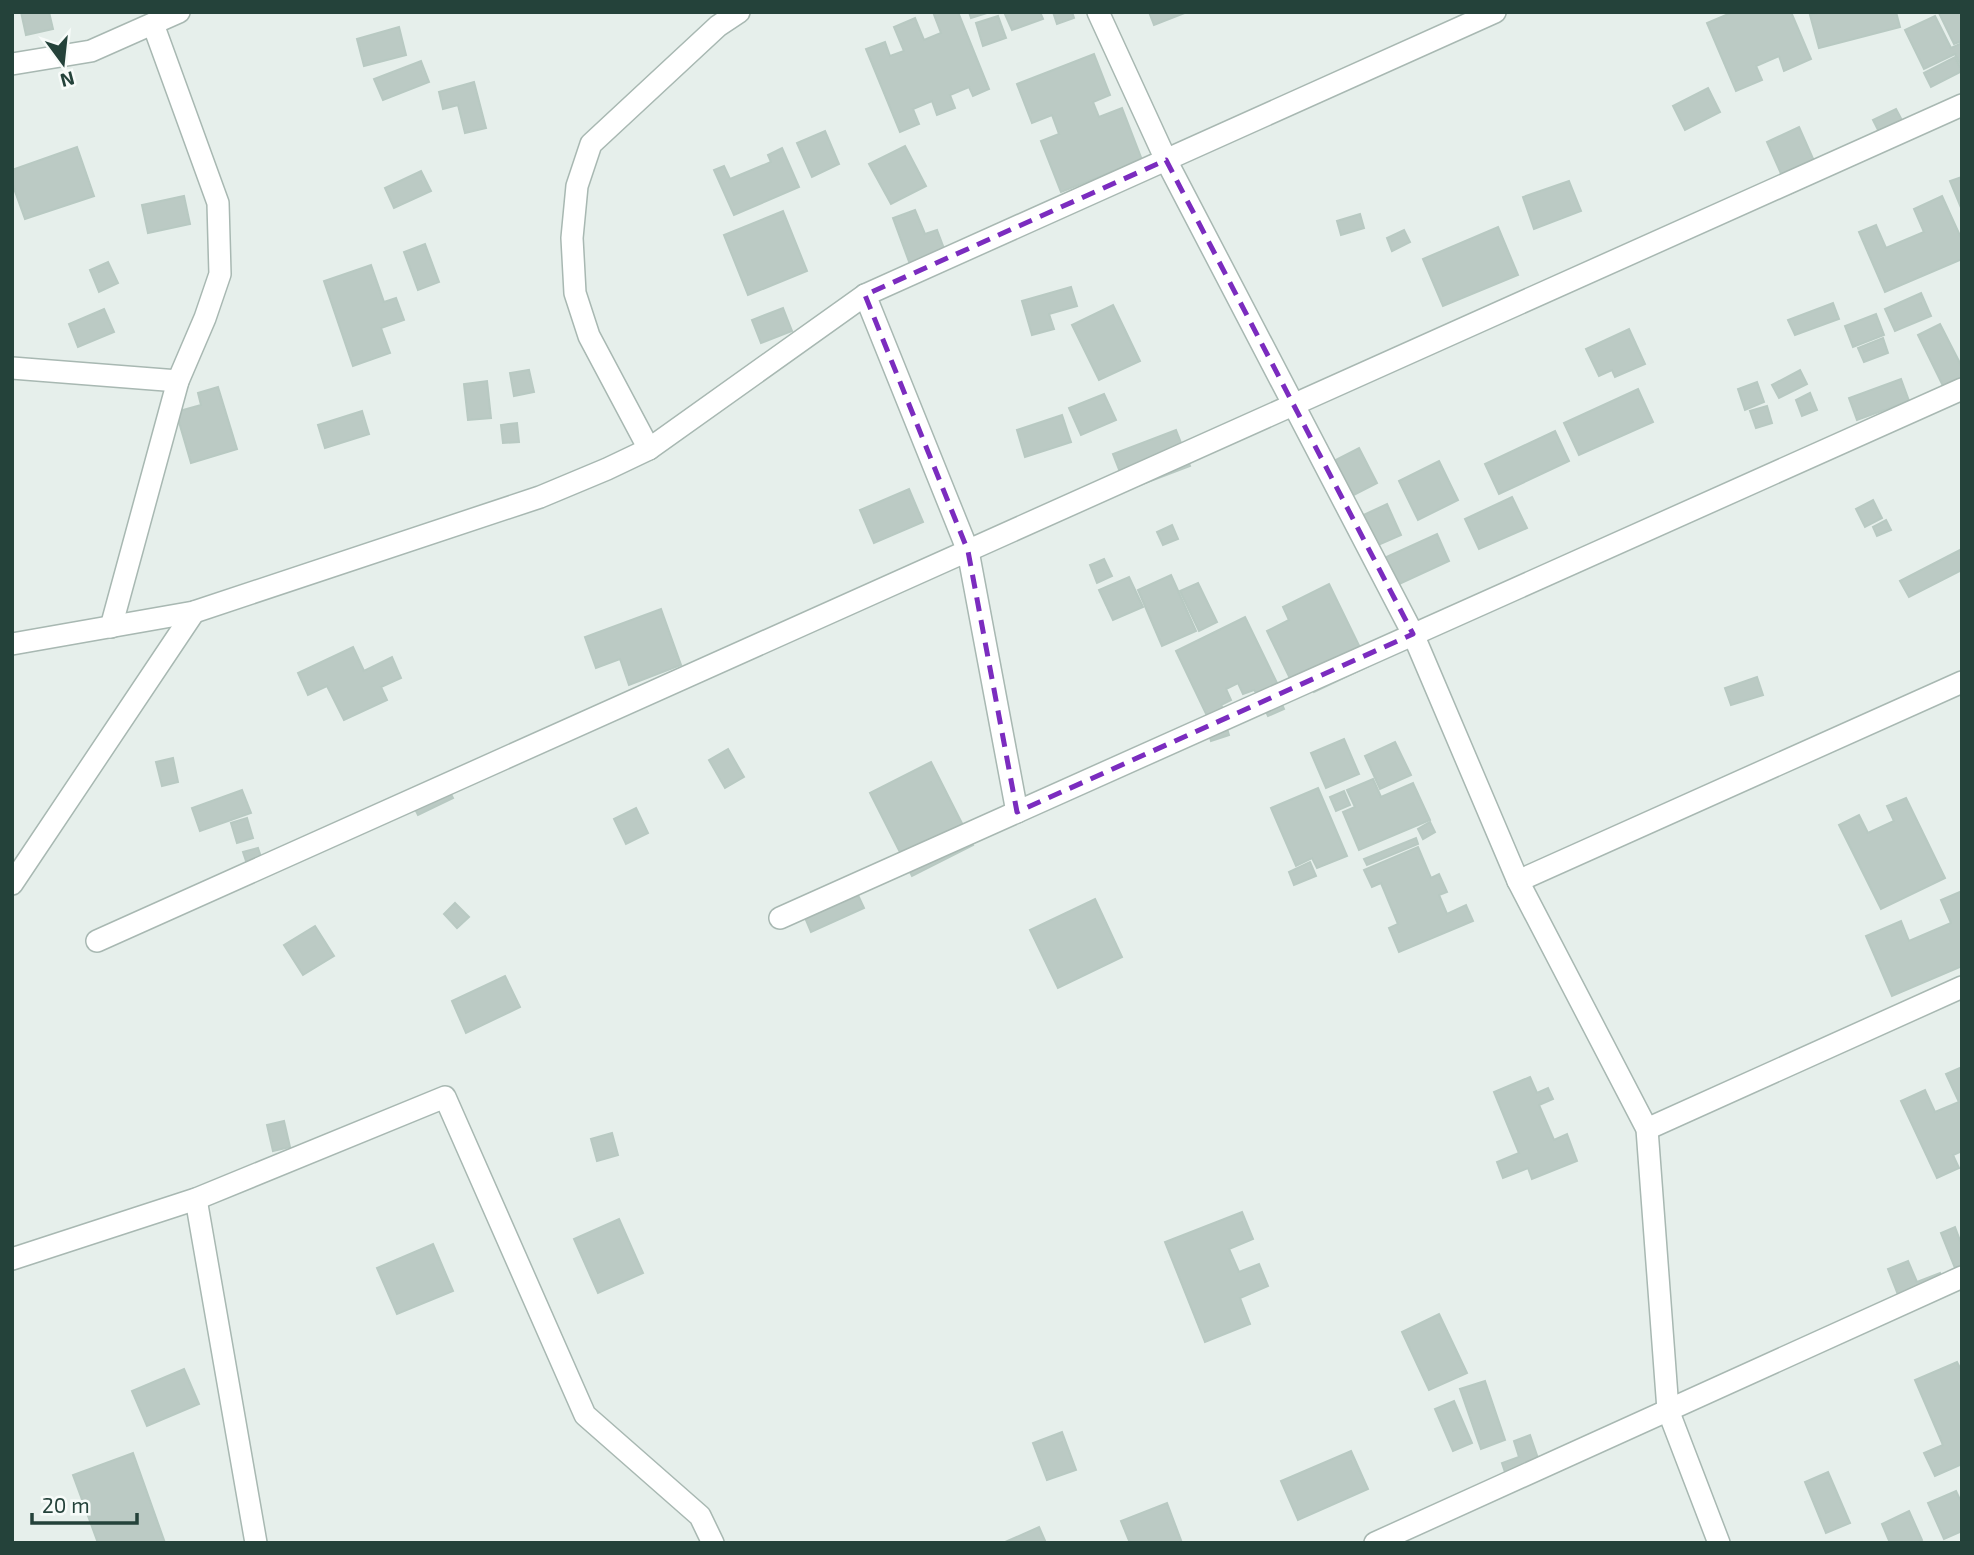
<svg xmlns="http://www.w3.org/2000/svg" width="1974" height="1555" viewBox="0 0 1974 1555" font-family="'Exo 2',sans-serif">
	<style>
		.building { fill: #bbcac4; stroke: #b8c9c2; stroke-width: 2 }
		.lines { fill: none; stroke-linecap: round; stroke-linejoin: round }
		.minor-casing { stroke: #a8b8b2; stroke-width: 24 }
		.minor { stroke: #fff; stroke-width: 21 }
		.marked { fill: none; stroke: #7b2cbf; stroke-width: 5; stroke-dasharray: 14 9; stroke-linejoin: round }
	</style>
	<rect width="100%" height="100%" fill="#e6efeb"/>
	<g class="building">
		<path d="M 21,12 L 49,12 L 53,29 L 26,35 Z"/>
		<path d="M 933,12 L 958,12 L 989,89 L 973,96 L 969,87 L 950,95 L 955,108 L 937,115 L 932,101 L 913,109 L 919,124 L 900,132 L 866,49 L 885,42 L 890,56 L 904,51 L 894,27 L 915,18 L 924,40 L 941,33 Z"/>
		<path d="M 969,12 L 990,12 L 971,18 Z"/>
		<path d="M 1004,12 L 1040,12 L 1043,19 L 1012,30 Z"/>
		<path d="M 1053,12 L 1072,12 L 1074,18 L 1057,24 Z"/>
		<path d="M 1149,12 L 1187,12 L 1154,25 Z"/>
		<path d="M 1733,12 L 1791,12 L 1811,59 L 1784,71 L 1779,56 L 1756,66 L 1762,80 L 1736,91 L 1707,23 Z"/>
		<path d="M 1821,12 L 1896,12 L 1900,27 L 1819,48 L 1810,15 Z"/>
		<path d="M 1962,12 L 1962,41 L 1954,44 L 1939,13 Z"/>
		<path d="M 998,16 L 1006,38 L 983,46 L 976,23 Z"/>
		<path d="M 1935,16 L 1951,48 L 1962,43 L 1962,67 L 1955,54 L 1924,69 L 1905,30 Z"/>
		<path d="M 399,27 L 406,55 L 364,66 L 357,39 Z"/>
		<path d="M 1094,54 L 1110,95 L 1093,102 L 1099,117 L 1122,108 L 1142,160 L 1061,192 L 1041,141 L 1059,134 L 1052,115 L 1032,123 L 1017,84 Z"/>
		<path d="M 1955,57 L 1962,71 L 1931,87 L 1924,73 Z"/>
		<path d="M 421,61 L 429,82 L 383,100 L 374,79 Z"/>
		<path d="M 474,82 L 486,128 L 465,133 L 458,105 L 443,109 L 439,92 Z"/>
		<path d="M 1708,88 L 1720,112 L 1685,130 L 1673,106 Z"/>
		<path d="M 1896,109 L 1904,124 L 1881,136 L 1873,120 Z"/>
		<path d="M 1799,127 L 1822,179 L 1790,194 L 1767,142 Z"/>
		<path d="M 825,131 L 839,164 L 812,177 L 797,143 Z"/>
		<path d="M 905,146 L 926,186 L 891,204 L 869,164 Z"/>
		<path d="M 77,147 L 94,196 L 25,219 L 12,183 L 12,170 Z"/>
		<path d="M 782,148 L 799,187 L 734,215 L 714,170 L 724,166 L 730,179 L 771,162 L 768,155 Z"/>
		<path d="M 421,171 L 431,191 L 394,208 L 385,188 Z"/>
		<path d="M 1962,177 L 1962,210 L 1950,181 Z"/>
		<path d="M 1569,181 L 1581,211 L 1534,229 L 1523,197 Z"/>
		<path d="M 184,196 L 190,224 L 148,233 L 142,205 Z"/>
		<path d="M 1942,196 L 1962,240 L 1962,259 L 1885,292 L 1859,232 L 1876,225 L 1886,248 L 1924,232 L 1914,209 Z"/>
		<path d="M 915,210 L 925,234 L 937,230 L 946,254 L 911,267 L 893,218 Z"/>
		<path d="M 783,211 L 807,271 L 748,295 L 724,235 Z"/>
		<path d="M 1360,214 L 1364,228 L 1341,235 L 1337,221 Z"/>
		<path d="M 1498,227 L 1518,275 L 1443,306 L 1423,259 Z"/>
		<path d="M 1404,230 L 1410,242 L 1392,251 L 1387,238 Z"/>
		<path d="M 425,244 L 439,282 L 418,290 L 404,252 Z"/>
		<path d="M 108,262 L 118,283 L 99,292 L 90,270 Z"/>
		<path d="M 371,265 L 384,302 L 396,298 L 404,320 L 381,328 L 390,353 L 353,366 L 324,281 Z"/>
		<path d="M 1071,287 L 1077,306 L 1049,314 L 1054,329 L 1032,335 L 1022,301 Z"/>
		<path d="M 1921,293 L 1931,316 L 1895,331 L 1885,309 Z"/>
		<path d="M 1833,303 L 1839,319 L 1795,335 L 1788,320 Z"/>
		<path d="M 1113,305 L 1140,361 L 1099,380 L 1072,325 Z"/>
		<path d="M 783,308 L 792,331 L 761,343 L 752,320 Z"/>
		<path d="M 104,309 L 114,332 L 78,347 L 69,324 Z"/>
		<path d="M 1876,314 L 1884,335 L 1853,347 L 1845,326 Z"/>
		<path d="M 1940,324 L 1962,367 L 1962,379 L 1944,388 L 1918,335 Z"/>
		<path d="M 1629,329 L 1645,364 L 1615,377 L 1612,370 L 1599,376 L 1586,349 Z"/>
		<path d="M 1883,338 L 1888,353 L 1864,362 L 1858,348 Z"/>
		<path d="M 529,370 L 534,392 L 514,396 L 510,373 Z"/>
		<path d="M 1800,370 L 1807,384 L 1779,398 L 1772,385 Z"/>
		<path d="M 1901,379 L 1909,401 L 1857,420 L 1849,398 Z"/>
		<path d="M 487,381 L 491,418 L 468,420 L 464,384 Z"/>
		<path d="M 1757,382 L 1764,402 L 1745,410 L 1738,389 Z"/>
		<path d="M 218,387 L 237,449 L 191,463 L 176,412 L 201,405 L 198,393 Z"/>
		<path d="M 1638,389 L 1653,422 L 1579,455 L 1564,423 Z"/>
		<path d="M 1810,393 L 1817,410 L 1802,416 L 1796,400 Z"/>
		<path d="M 1104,394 L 1116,420 L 1081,435 L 1069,408 Z"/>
		<path d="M 1767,406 L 1772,423 L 1756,428 L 1750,411 Z"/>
		<path d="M 362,411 L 369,434 L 325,448 L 318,425 Z"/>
		<path d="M 1062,415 L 1071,442 L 1025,457 L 1017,430 Z"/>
		<path d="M 517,423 L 519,442 L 503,443 L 501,425 Z"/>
		<path d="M 1176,430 L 1190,466 L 1127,490 L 1113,454 Z"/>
		<path d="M 1555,431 L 1569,461 L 1499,494 L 1485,464 Z"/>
		<path d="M 1359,448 L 1377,483 L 1348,498 L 1330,463 Z"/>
		<path d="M 1439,461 L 1458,500 L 1418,520 L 1399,481 Z"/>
		<path d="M 909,489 L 923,522 L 874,543 L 860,510 Z"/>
		<path d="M 1512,497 L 1527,528 L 1479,549 L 1465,519 Z"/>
		<path d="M 1873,500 L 1882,518 L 1865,527 L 1856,509 Z"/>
		<path d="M 1387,504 L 1401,535 L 1369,549 L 1355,519 Z"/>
		<path d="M 1886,520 L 1891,530 L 1877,536 L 1873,527 Z"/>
		<path d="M 1172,525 L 1178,539 L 1163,545 L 1157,532 Z"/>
		<path d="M 1437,534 L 1449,561 L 1395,586 L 1382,559 Z"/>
		<path d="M 1962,549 L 1962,570 L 1909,597 L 1900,581 Z"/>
		<path d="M 1104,559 L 1112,576 L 1097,583 L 1090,565 Z"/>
		<path d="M 1171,575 L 1196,631 L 1162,646 L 1138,590 Z"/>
		<path d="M 1129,577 L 1143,607 L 1113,620 L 1099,590 Z"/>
		<path d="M 1198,583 L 1217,622 L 1199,631 L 1180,591 Z"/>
		<path d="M 1329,584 L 1369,666 L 1314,692 L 1311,686 L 1297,693 L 1267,631 L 1289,620 L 1283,607 Z"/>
		<path d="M 661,609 L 681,665 L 629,685 L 620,659 L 596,668 L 585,637 Z"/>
		<path d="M 1245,617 L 1278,685 L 1257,694 L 1254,690 L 1243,694 L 1238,683 L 1226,689 L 1231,700 L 1221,705 L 1224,710 L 1208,718 L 1176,651 Z"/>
		<path d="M 353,647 L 364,671 L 392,657 L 401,678 L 381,687 L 387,700 L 344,720 L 327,686 L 308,695 L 298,673 Z"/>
		<path d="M 1757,677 L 1763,695 L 1731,705 L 1725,688 Z"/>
		<path d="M 1277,693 L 1284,709 L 1268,716 L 1260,699 Z"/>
		<path d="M 1223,715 L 1229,735 L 1211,741 L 1205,721 Z"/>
		<path d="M 1344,739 L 1359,774 L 1326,788 L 1311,753 Z"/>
		<path d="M 1395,742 L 1411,775 L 1380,789 L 1365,756 Z"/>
		<path d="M 728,749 L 744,777 L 725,788 L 709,760 Z"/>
		<path d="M 173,758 L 178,782 L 162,786 L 156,762 Z"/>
		<path d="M 931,762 L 973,845 L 912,876 L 870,793 Z"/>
		<path d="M 1373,779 L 1381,797 L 1413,783 L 1430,820 L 1359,850 L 1343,812 L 1355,807 L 1347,790 Z"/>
		<path d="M 445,783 L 453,798 L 418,815 L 410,799 Z"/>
		<path d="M 1318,788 L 1347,856 L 1317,868 L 1312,858 L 1296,866 L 1271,808 Z"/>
		<path d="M 242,790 L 251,813 L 200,831 L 192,808 Z"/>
		<path d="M 1344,791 L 1350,805 L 1336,811 L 1330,797 Z"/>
		<path d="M 1906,798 L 1945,878 L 1881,909 L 1839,825 L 1859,815 L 1868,833 L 1894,821 L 1887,806 Z"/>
		<path d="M 636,808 L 648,833 L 626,844 L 614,819 Z"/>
		<path d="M 247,818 L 253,838 L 237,843 L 231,823 Z"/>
		<path d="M 1430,822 L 1435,832 L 1423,839 L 1418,829 Z"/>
		<path d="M 1416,838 L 1418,844 L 1367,865 L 1364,859 Z"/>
		<path d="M 1418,847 L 1431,878 L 1439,874 L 1447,892 L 1439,895 L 1447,914 L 1466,905 L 1473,921 L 1399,952 L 1389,928 L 1398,924 L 1381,883 L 1372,887 L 1364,870 Z"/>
		<path d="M 258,848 L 265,869 L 250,873 L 243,852 Z"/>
		<path d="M 1310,862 L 1316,876 L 1294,885 L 1289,872 Z"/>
		<path d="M 850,878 L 864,908 L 811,932 L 798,901 Z"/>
		<path d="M 1962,891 L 1962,966 L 1892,996 L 1866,936 L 1901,921 L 1909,941 L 1951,923 L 1941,900 Z"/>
		<path d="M 1095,899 L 1122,957 L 1058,988 L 1030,930 Z"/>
		<path d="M 455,903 L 469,917 L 457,928 L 444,914 Z"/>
		<path d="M 315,926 L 334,956 L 303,975 L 284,945 Z"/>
		<path d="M 505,976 L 520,1007 L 466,1033 L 452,1001 Z"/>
		<path d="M 1962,1067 L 1962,1151 L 1953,1155 L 1959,1168 L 1937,1178 L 1901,1101 L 1925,1090 L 1935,1112 L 1959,1102 L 1946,1074 Z"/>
		<path d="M 1530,1077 L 1537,1093 L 1548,1088 L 1553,1099 L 1539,1105 L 1554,1140 L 1567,1134 L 1577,1161 L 1532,1179 L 1528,1168 L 1503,1178 L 1497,1162 L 1519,1153 L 1494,1092 Z"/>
		<path d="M 284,1121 L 290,1147 L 273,1151 L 267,1125 Z"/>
		<path d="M 612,1133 L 618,1155 L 597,1161 L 591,1139 Z"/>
		<path d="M 1242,1212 L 1253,1239 L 1229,1249 L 1239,1272 L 1259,1264 L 1268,1286 L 1240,1298 L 1250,1324 L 1205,1342 L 1165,1242 Z"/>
		<path d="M 619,1219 L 643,1273 L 598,1293 L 574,1239 Z"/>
		<path d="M 1955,1227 L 1962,1246 L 1962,1266 L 1955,1268 L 1941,1233 Z"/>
		<path d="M 433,1244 L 453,1291 L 397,1314 L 377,1268 Z"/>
		<path d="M 1908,1261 L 1917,1282 L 1940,1273 L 1945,1288 L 1902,1305 L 1888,1269 Z"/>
		<path d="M 1439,1314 L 1467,1373 L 1429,1390 L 1402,1332 Z"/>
		<path d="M 1957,1362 L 1962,1372 L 1962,1464 L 1935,1476 L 1924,1453 L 1943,1445 L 1915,1380 Z"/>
		<path d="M 184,1369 L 199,1404 L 147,1426 L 132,1391 Z"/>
		<path d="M 1485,1381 L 1505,1440 L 1481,1449 L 1460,1389 Z"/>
		<path d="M 1454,1401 L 1472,1443 L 1453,1451 L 1435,1409 Z"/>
		<path d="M 1062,1432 L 1076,1470 L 1047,1480 L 1033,1443 Z"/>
		<path d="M 1530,1435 L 1540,1464 L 1506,1475 L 1502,1463 L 1519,1457 L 1514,1441 Z"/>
		<path d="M 1351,1451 L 1368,1489 L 1298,1520 L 1281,1481 Z"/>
		<path d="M 133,1453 L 165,1543 L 98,1543 L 73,1475 Z"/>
		<path d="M 1828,1472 L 1850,1523 L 1826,1533 L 1805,1482 Z"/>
		<path d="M 1956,1491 L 1962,1504 L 1962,1531 L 1944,1539 L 1928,1503 Z"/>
		<path d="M 1167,1503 L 1182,1543 L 1130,1543 L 1121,1521 Z"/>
		<path d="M 1909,1511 L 1922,1540 L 1916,1543 L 1890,1543 L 1882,1524 Z"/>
		<path d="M 1039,1527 L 1046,1543 L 1003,1543 Z"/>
	</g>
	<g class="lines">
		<defs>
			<g id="minor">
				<path d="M 1098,12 L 1166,160 L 1413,634 L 1518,881 L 1647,1129 L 1668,1410 L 1719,1543"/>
				<path d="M 12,64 L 91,51 L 179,12"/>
				<path d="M 865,295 L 968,551 L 1017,812"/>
				<path d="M 12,368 L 178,381"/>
				<path d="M 649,449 L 589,336 L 575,293 L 572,238 L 577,186 L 591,144 L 718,26 L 739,12"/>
				<path d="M 111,627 L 178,381 L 205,318 L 220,274 L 218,203 L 153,24"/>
				<path d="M 12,644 L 194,612 L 540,497 L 607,469 L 649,449 L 865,295 L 1495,12"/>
				<path d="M 1518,881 L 1962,682"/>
				<path d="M 12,884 L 194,612"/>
				<path d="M 780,918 L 1962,389"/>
				<path d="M 97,941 L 1962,105"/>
				<path d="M 1647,1129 L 1962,987"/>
				<path d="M 196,1199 L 256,1543"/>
				<path d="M 12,1259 L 196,1199 L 445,1097 L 585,1415 L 700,1516 L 713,1543"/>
				<path d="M 1375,1543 L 1962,1277"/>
			</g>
		</defs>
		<use href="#minor" class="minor-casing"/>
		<use href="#minor" class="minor"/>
	</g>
	<path class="marked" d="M 1166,160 L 1413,634 L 1017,812 L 968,551 L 865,295 Z"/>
	<rect width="1974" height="1555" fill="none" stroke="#24423a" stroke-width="28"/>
	<g transform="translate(63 63) rotate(165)" stroke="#f7fbf9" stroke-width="5" paint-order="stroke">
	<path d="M0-5L12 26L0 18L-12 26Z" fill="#24423a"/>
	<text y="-10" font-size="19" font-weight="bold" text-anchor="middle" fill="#24423a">N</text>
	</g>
	<path d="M32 1513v10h105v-10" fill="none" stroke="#24423a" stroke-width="3.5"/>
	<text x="42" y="1513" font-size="21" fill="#24423a" stroke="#f7fbf9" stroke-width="5" paint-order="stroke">20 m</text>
</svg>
